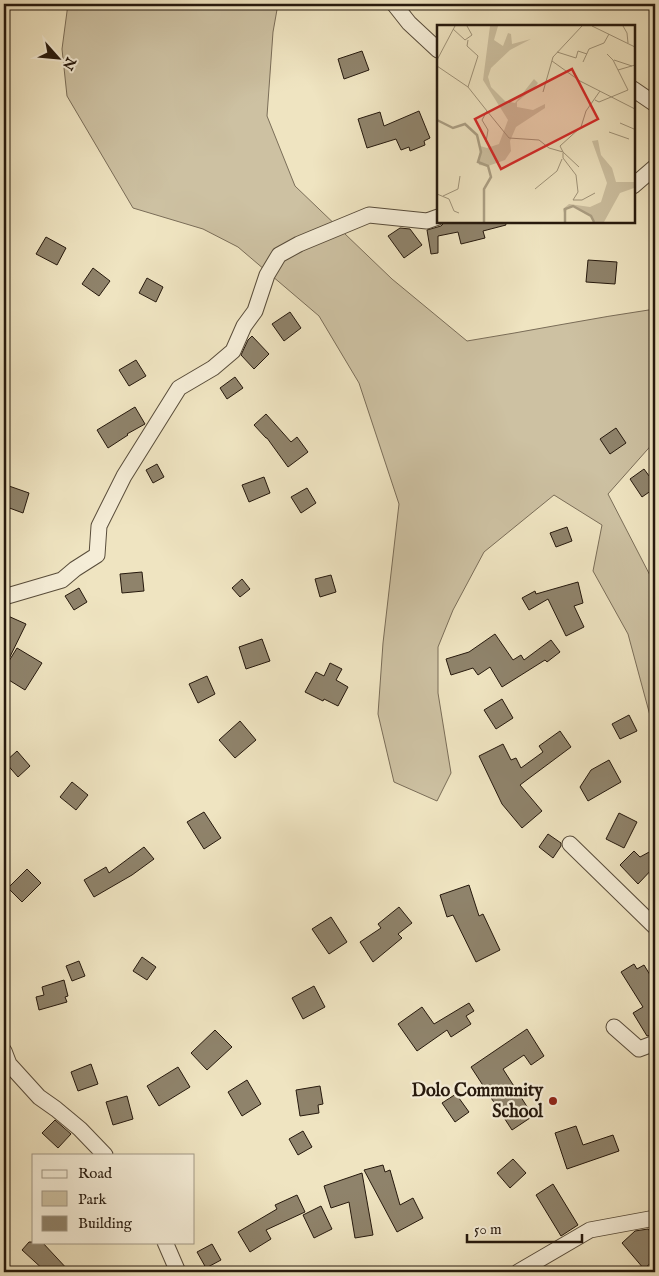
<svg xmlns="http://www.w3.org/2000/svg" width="659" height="1276" viewBox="0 0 659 1276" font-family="'IM FELL English',serif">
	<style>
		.green { fill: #cdc1a2; stroke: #7a6d58 }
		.building { fill: #8f836b; stroke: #26190d }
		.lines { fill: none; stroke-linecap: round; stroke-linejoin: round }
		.street-casing { stroke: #584c3a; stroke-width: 17 }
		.street { stroke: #f5edd7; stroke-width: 15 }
		.poi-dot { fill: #8f2418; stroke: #f5edd7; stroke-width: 2 }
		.labels { text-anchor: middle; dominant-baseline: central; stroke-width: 4.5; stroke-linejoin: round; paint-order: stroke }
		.poi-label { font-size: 18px; font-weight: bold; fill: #26190d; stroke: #f5edd7; text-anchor: end }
		.inset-river { fill: none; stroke: #ab9f84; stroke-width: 2.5 }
		.inset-road { fill: none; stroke: #9f9379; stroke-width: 1 }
		.view { fill: #d62828; fill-opacity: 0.15; stroke: #d62828; stroke-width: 2.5 }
		.inset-edge { fill: none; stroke: #26190d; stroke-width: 2.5 }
	</style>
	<rect width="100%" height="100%" fill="#efe4c1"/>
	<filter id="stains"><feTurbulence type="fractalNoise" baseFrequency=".004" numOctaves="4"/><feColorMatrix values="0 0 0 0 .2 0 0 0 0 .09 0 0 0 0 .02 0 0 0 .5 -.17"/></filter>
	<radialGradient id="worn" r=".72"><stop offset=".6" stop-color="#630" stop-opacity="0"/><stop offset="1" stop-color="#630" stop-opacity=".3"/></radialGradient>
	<path class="green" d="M 68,4 L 278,4 L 273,32 L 267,116 L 295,186 L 392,279 L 467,341 C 530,331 592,318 655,309 L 655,441 L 608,494 L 655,585 L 655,734 L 628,634 L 593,571 L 602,525 L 554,495 L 484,552 L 453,610 L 438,647 L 438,693 L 451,773 L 437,801 L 394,782 L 378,714 L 383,643 L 399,504 L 359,383 L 319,316 L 238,247 L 203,229 L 133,208 L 67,96 L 62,49 Z"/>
	<g class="building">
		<path d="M 362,51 L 369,70 L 344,79 L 338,59 Z"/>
		<path d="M 419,111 L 430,138 L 424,141 L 425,145 L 410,151 L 409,147 L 401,150 L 396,139 L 367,148 L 358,119 L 380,112 L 384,126 Z"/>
		<path d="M 446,221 L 505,221 L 506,225 L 483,231 L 485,238 L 461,244 L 458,232 L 438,236 L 438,253 L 431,254 L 427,230 L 441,226 Z"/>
		<path d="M 400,228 L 410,229 L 422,245 L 404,258 L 388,236 Z"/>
		<path d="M 46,237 L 66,248 L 57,265 L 36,254 Z"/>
		<path d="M 588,260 L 617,262 L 615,284 L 586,282 Z"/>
		<path d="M 93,268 L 110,281 L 99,296 L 82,284 Z"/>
		<path d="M 147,278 L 163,287 L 156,302 L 139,293 Z"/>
		<path d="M 290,312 L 301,328 L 284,341 L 272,324 Z"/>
		<path d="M 252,336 L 269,354 L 254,369 L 241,355 L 248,340 Z"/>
		<path d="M 136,360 L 146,376 L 129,386 L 119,370 Z"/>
		<path d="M 235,377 L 243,388 L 227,399 L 220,388 Z"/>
		<path d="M 135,407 L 145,424 L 127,434 L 128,435 L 108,448 L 97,430 Z"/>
		<path d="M 266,414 L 291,442 L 297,437 L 308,452 L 288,467 L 267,438 L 266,438 L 254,425 Z"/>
		<path d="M 616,428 L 626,443 L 610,454 L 600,439 Z"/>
		<path d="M 157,464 L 164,477 L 153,483 L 146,470 Z"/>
		<path d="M 644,469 L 655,484 L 655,488 L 642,497 L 630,479 Z"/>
		<path d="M 264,477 L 270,493 L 249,502 L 242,485 Z"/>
		<path d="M 9,486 L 29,493 L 23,513 L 4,506 Z"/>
		<path d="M 307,488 L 316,503 L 301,513 L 291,497 Z"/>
		<path d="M 567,527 L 572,541 L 556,547 L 550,533 Z"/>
		<path d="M 142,572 L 144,591 L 122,593 L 120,574 Z"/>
		<path d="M 331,575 L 336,592 L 320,597 L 315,579 Z"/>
		<path d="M 242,579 L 250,589 L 240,597 L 232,588 Z"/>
		<path d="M 578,582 L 583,603 L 574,606 L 584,627 L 566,636 L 548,599 L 529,610 L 522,598 L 535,591 L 536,594 Z"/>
		<path d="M 79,588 L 87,602 L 74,610 L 65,596 Z"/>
		<path d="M 8,616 L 26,624 L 4,669 L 4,625 Z"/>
		<path d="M 495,634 L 513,660 L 521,655 L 524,660 L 551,640 L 560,652 L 547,662 L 545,660 L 502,687 L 490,667 L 478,675 L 473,668 L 451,675 L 446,659 L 469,652 Z"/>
		<path d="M 262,639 L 270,661 L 246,669 L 239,647 Z"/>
		<path d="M 17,648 L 42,663 L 25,690 L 4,677 L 4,669 Z"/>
		<path d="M 330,663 L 342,669 L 336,680 L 348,687 L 338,706 L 324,699 L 323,701 L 305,692 L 316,672 L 324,676 Z"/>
		<path d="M 207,676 L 215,694 L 198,703 L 189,684 Z"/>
		<path d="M 502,699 L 513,718 L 496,729 L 484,710 Z"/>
		<path d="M 629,715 L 637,731 L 620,739 L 612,724 Z"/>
		<path d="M 240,721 L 256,740 L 235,758 L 219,740 Z"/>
		<path d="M 560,731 L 571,747 L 520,785 L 542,811 L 522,828 L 502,804 L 479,756 L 503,744 L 511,760 L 516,758 L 521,768 L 543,752 L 539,746 Z"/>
		<path d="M 17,751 L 30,766 L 18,777 L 5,762 Z"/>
		<path d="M 609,760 L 621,782 L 588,801 L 580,787 L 591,770 Z"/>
		<path d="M 72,782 L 88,795 L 76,810 L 60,797 Z"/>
		<path d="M 204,812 L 221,838 L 204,849 L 187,822 Z"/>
		<path d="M 619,813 L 637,822 L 624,848 L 606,839 Z"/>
		<path d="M 548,834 L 561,843 L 561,846 L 553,858 L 539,847 Z"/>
		<path d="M 144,847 L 154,859 L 132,875 L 94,897 L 84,880 L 106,867 L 109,873 Z"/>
		<path d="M 634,851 L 640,857 L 651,851 L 655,857 L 655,866 L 638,884 L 620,865 Z"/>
		<path d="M 27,869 L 41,883 L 22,902 L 8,888 Z"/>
		<path d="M 469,885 L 479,916 L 483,914 L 500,950 L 476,962 L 453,915 L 447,917 L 440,895 Z"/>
		<path d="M 399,907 L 412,923 L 398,934 L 402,938 L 373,962 L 360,942 L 381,928 L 378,924 Z"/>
		<path d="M 331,917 L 347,942 L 329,954 L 312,929 Z"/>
		<path d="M 142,957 L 156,967 L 147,980 L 133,971 Z"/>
		<path d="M 79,961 L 85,976 L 72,981 L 66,966 Z"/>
		<path d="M 634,964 L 637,969 L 644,965 L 655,983 L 655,1034 L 647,1036 L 633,1013 L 643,1007 L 621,972 Z"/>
		<path d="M 64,980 L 68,996 L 65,997 L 67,1002 L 39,1010 L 36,997 L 44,995 L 42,987 Z"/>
		<path d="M 314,986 L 325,1007 L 303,1019 L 292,998 Z"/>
		<path d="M 469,1003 L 474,1011 L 466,1016 L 471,1024 L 451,1037 L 447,1030 L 417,1051 L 398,1024 L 422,1007 L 434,1024 Z"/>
		<path d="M 527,1029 L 544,1056 L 531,1065 L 524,1055 L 503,1069 L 533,1116 L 512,1130 L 471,1067 Z"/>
		<path d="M 215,1030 L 232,1047 L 207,1070 L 191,1053 Z"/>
		<path d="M 91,1064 L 98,1084 L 78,1091 L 71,1072 Z"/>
		<path d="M 178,1067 L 190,1087 L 159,1106 L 147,1086 Z"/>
		<path d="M 247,1080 L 261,1104 L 242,1116 L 228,1092 Z"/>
		<path d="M 320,1086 L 323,1104 L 318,1105 L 319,1113 L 300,1116 L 296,1090 Z"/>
		<path d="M 456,1094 L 469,1112 L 455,1122 L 442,1103 Z"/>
		<path d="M 127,1096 L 133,1119 L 113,1125 L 106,1102 Z"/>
		<path d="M 55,1120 L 71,1134 L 58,1148 L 42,1133 Z"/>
		<path d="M 576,1126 L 583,1145 L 613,1135 L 619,1151 L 567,1169 L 555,1133 Z"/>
		<path d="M 303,1131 L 312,1147 L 298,1155 L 289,1139 Z"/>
		<path d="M 513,1159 L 526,1173 L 510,1188 L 497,1173 Z"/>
		<path d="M 383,1165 L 385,1172 L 390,1170 L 400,1205 L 413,1198 L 423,1218 L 397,1232 L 364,1170 Z"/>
		<path d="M 362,1173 L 373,1235 L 355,1238 L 349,1202 L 331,1208 L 324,1186 Z"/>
		<path d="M 553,1184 L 578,1225 L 561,1236 L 536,1195 Z"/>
		<path d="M 297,1195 L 305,1212 L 266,1230 L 271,1239 L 250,1252 L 238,1232 L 277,1209 L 275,1205 Z"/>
		<path d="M 321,1206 L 332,1229 L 314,1238 L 303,1215 Z"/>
		<path d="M 648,1229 L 655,1237 L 655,1259 L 644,1269 L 622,1243 L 635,1231 Z"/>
		<path d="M 29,1242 L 42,1242 L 70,1272 L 46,1272 L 22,1250 Z"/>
		<path d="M 212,1244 L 221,1260 L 206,1268 L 197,1252 Z"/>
	</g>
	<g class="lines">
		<defs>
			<g id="street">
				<path d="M 394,4 L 409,23 L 438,50"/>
				<path d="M 633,89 L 655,104"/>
				<path d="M 633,186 L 655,167"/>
				<path d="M 4,597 L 62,580 L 75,569 L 97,555 L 99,526 L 124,476 L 179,388 L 213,368 L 233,351 L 244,326 L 255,311 L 267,275 L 279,255 L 299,244 L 369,215 L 427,221 L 438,217"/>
				<path d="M 570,844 L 655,927"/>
				<path d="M 614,1027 L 639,1049 L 655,1043"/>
				<path d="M 4,1051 L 9,1064 L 39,1097 L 56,1109 L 80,1129 L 105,1155"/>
				<path d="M 165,1242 L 178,1272"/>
				<path d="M 518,1272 L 590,1230 L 655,1218"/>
			</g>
		</defs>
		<use href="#street" class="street-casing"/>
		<use href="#street" class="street"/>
	</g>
	<circle class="poi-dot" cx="553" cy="1101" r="5"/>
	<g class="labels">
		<g class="poi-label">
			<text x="543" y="1091">Dolo Community<tspan x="543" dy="21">School</tspan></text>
		</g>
	</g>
	<g transform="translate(437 25)">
		<rect width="198" height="198" fill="#efe4c1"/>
		<path d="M 53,1 L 61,1 L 57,15 L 66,21 L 71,8 L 74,9 L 75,19 L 94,14 L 73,25 L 54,43 L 51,52 L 54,62 L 68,76 L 78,78 L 97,54 L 101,58 L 99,61 L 80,77 L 80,82 L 96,85 L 108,79 L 108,83 L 79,102 L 73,116 L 74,126 L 68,135 L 51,141 L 42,140 L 43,121 L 50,123 L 62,119 L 71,95 L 46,55 ZM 161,115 L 164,130 L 175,143 L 179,157 L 197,157 L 197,163 L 183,168 L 167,197 L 157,197 L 154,191 L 136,181 L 130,182 L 128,192 L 126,184 L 132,179 L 153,182 L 164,177 L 170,158 L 155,116 Z" fill="#cdc1a2"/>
		<path class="inset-river" d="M 0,95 L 16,103 L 28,99 L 40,110 L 44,127 L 41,137 L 51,141 L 54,152 L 47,164 L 47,197M 128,197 L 128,184 L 136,181 L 154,191 L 157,197"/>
		<path class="inset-road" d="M 155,1 L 198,22M 186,1 L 190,8 L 191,18M 16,4 L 28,15 L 35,10 L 30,1M 120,27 L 139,33 L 141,26 L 150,29M 0,35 L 18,1M 177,35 L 195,41M 115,36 L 143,56 L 198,84M 146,37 L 152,24 L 167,18 L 172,9M 0,41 L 31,62 L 50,86 L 45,95 L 51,105 L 49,117M 181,45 L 198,40M 31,62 L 41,31 L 30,21 L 31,15M 106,67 L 116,32 L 145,1M 158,75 L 162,77 L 191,65 L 176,35 L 170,29M 50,86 L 72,113 L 102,115 L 112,123 L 126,127 L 142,142M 183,98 L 197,104M 172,107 L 192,114M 126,127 L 123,121 L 144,102 L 149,86 L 163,66M 126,128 L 126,133 L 139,150 L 141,167 L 136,175 L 145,175 L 158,168M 98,164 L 120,146 L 125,134M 0,169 L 12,174 L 17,186 L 22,188M 6,171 L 21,164 L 23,151"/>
		<path class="view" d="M 135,44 L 161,94 L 64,144 L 38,94 Z"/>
		<rect width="198" height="198" class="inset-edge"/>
	</g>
	<rect width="659" height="1276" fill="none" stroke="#efe4c1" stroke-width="20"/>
	<rect x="5" y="5" width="649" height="1266" fill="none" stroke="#26190d" stroke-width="2.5"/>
	<rect x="10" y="10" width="639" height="1256" fill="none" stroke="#26190d"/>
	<rect x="32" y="1154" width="162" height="90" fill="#f5edd7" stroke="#a29886"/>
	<rect x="42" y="1170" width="25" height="8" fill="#f5edd7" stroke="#a29886"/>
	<text x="78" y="1178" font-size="15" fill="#26190d">Road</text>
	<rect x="42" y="1191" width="25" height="15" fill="#cdc1a2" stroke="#a29886"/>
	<text x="78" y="1204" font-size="15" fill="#26190d">Park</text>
	<rect x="42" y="1216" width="25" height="15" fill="#8f836b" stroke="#a29886"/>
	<text x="78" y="1228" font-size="15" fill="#26190d">Building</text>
	<g transform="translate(58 58) rotate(117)" stroke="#f5edd7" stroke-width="4" paint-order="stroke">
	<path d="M0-4L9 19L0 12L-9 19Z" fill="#26190d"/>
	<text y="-8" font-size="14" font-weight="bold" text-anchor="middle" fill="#26190d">N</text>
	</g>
	<path d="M467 1234v8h115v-8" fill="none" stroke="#26190d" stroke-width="2.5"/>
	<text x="474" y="1234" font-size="15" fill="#26190d" stroke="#f5edd7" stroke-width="4" paint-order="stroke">50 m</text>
	<rect width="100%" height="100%" filter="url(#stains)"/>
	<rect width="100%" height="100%" fill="url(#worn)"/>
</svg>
